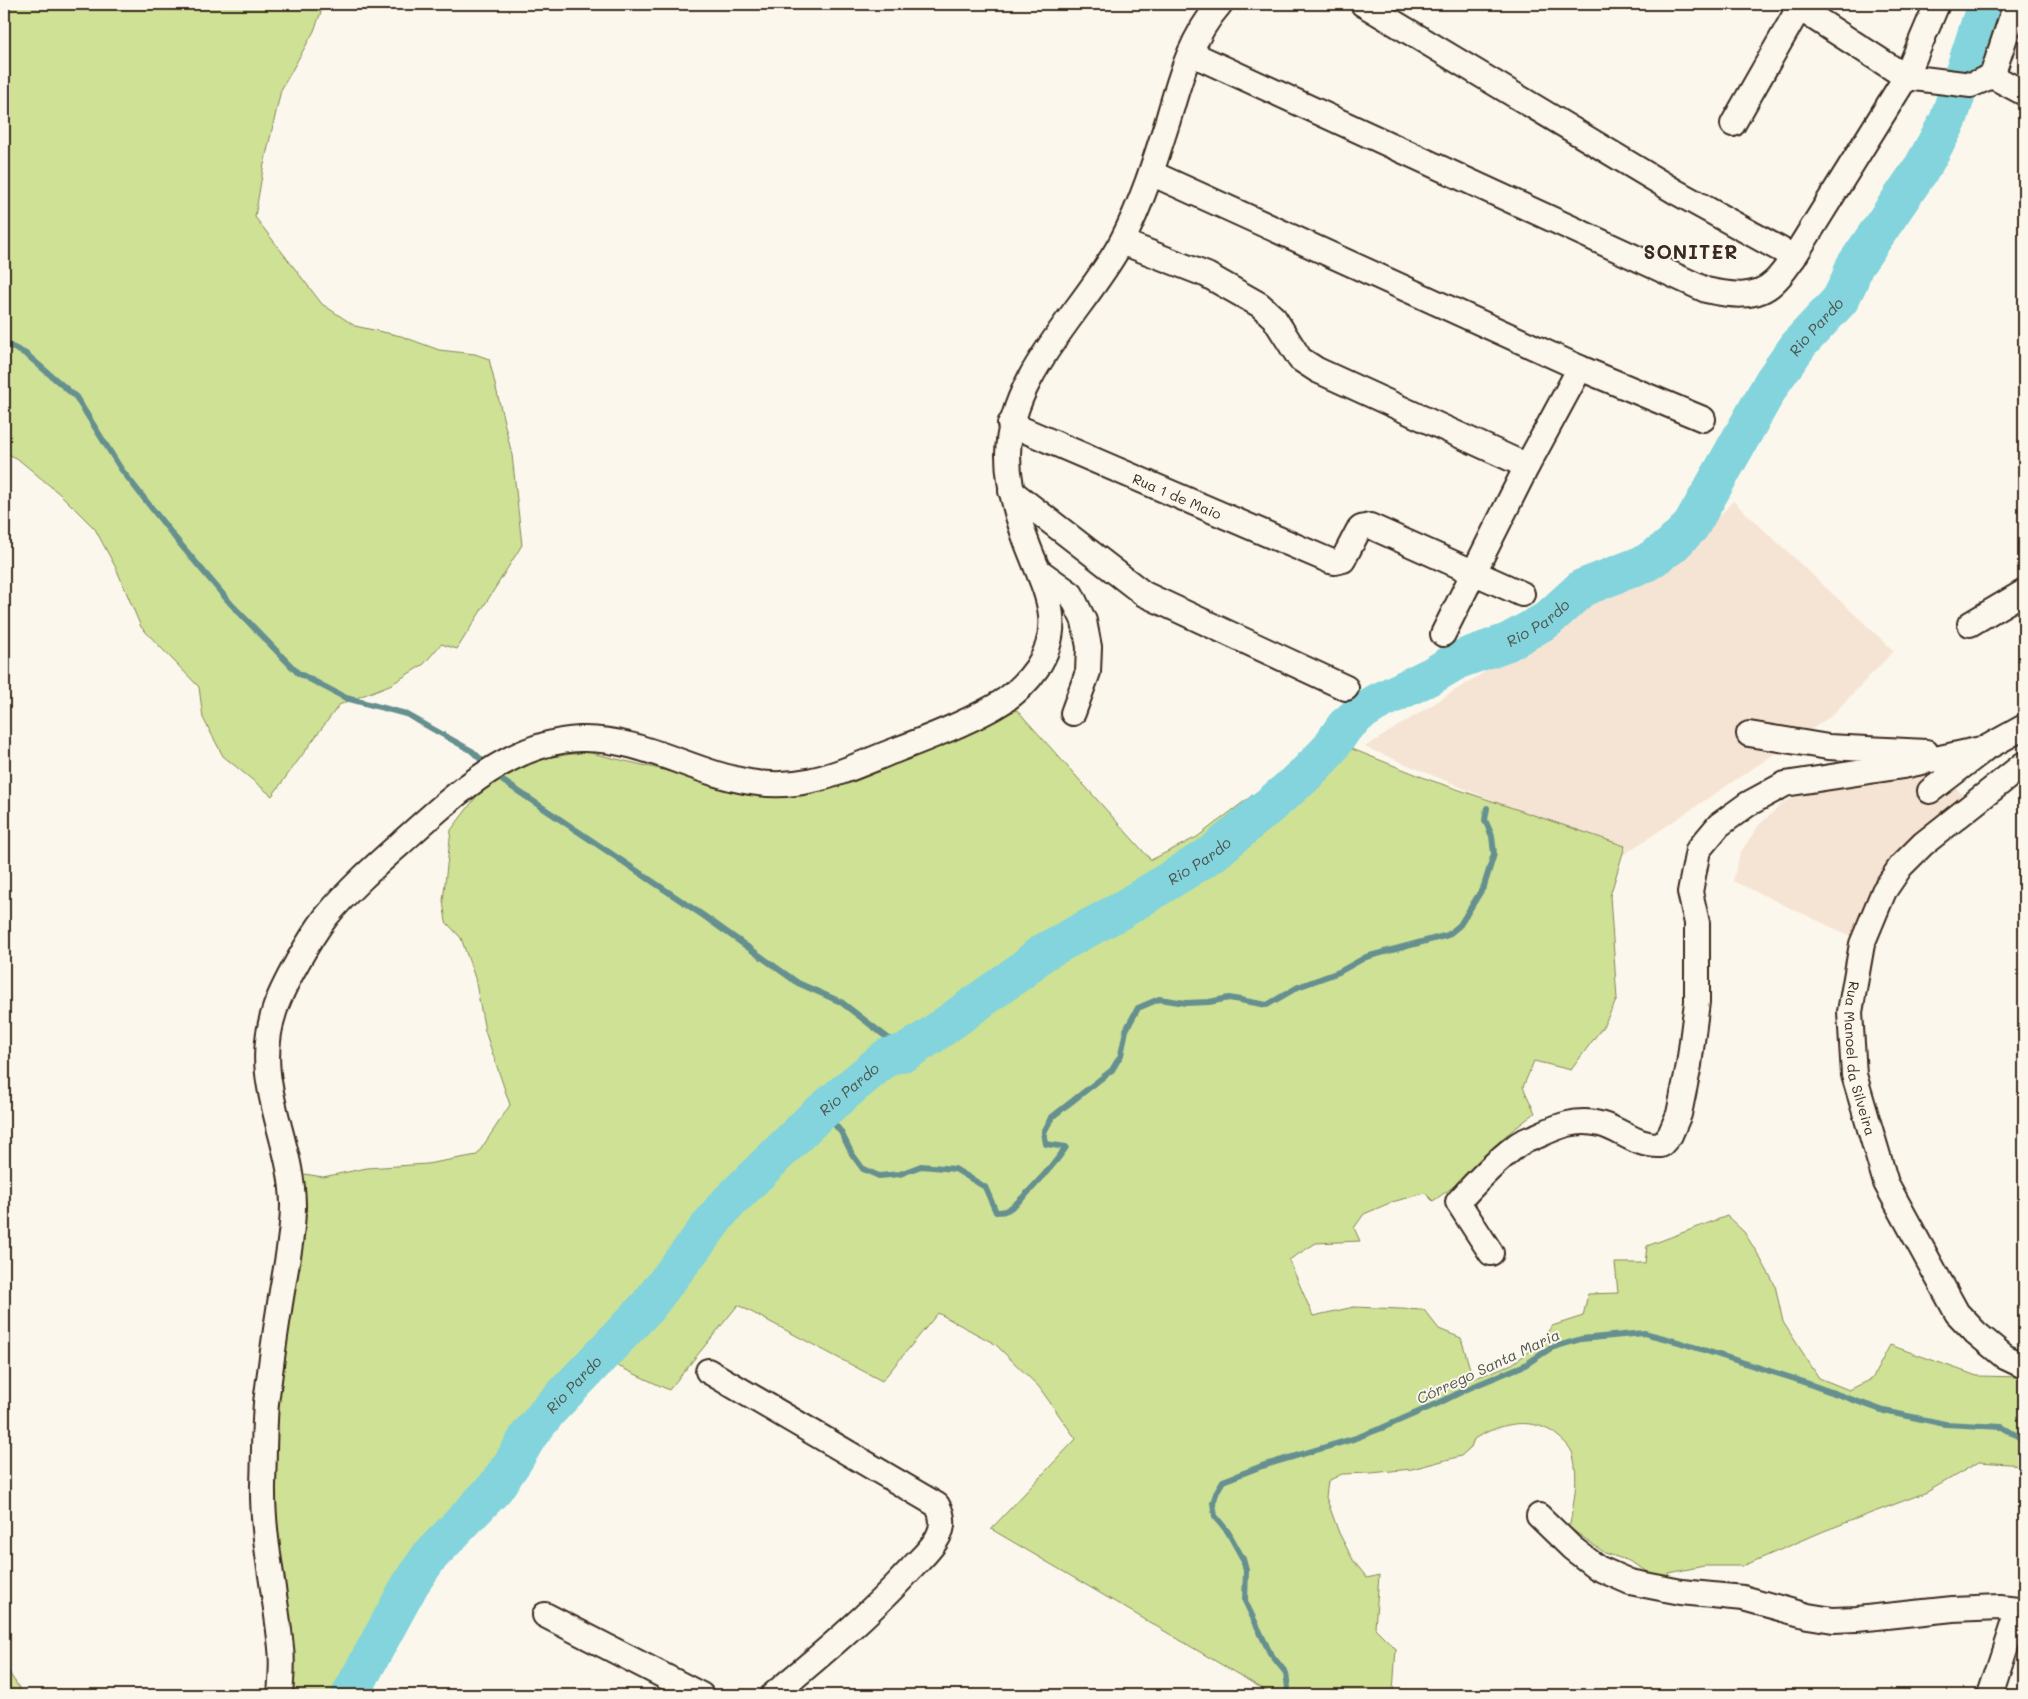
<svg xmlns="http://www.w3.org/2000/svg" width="2028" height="1699" viewBox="0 0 2028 1699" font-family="Mali,sans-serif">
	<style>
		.built { fill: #f5e4d3 }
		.green { fill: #cee195; stroke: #84865a }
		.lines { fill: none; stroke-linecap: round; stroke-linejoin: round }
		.stream { stroke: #669090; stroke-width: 6 }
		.river { stroke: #83d4dc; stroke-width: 38 }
		.minor-casing { stroke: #3b2a1e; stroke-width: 28 }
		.minor { stroke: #fbf7ec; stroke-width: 24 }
		.labels { text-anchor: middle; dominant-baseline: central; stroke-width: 4; stroke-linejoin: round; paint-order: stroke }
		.street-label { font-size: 14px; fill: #3b2a1e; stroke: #fbf7ec }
		.water-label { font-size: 15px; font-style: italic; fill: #4d544e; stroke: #fbf7ec }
		.district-label { font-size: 19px; font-weight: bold; letter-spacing: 1px; fill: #3b2a1e; stroke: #fbf7ec }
	</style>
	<rect width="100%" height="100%" fill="#fbf7ec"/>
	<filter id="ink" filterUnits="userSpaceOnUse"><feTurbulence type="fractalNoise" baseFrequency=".02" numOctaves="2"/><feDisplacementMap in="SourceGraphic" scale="10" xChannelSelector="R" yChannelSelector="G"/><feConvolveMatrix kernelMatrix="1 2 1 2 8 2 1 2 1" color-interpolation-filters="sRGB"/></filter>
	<g filter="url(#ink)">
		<g class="built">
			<path d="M 1733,501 L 1894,651 L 1831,716 L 1623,855 L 1365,747 L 1702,535 Z"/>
			<path d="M 1938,767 L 1964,797 L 1926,825 L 1894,855 L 1874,887 L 1861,941 L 1733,881 L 1740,853 L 1759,825 L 1784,802 L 1827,783 Z"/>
		</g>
		<g class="green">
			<path d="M 4,4 L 324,4 L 314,31 L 281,90 L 263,169 L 255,217 L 322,304 L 355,326 L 401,336 L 439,350 L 475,354 L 489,359 L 512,455 L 522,545 L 457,649 L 441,644 L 424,664 L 392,684 L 339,705 L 272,796 L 223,756 L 203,718 L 199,687 L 141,627 L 116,568 L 95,529 L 62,496 L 18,459 L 4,452 Z"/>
			<path d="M 1017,710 L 1151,860 L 1197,837 L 1327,739 L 1430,780 L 1625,846 L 1610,896 L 1617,999 L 1604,1025 L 1571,1070 L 1534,1061 L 1523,1087 L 1535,1113 L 1504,1137 L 1478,1165 L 1453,1187 L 1433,1201 L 1425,1193 L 1392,1202 L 1364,1214 L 1354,1228 L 1360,1241 L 1316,1243 L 1289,1260 L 1313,1316 L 1354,1307 L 1424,1310 L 1439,1329 L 1461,1338 L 1473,1379 L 1512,1364 L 1536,1347 L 1552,1326 L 1583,1316 L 1588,1294 L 1618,1293 L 1615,1263 L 1645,1263 L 1647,1246 L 1727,1216 L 1744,1232 L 1759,1256 L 1775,1285 L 1783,1322 L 1819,1378 L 1849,1390 L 1872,1379 L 1890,1345 L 1977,1376 L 2024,1377 L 2024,1465 L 1979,1462 L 1927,1492 L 1824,1531 L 1743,1566 L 1704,1566 L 1669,1573 L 1666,1582 L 1629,1561 L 1605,1553 L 1567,1526 L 1570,1524 C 1574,1501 1579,1478 1573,1455 C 1571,1448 1565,1442 1559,1437 C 1534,1415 1500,1423 1474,1439 L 1471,1447 L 1461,1456 L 1412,1469 L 1371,1473 L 1342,1474 L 1328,1481 L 1326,1497 L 1339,1533 L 1353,1560 L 1367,1578 L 1379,1575 L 1375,1628 L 1396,1649 L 1393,1691 L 1383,1695 L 1265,1695 L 1268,1692 L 991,1529 L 1076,1439 L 1039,1387 L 995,1344 L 938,1313 L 882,1381 L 738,1305 L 669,1390 L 594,1355 L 527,1453 L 426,1563 L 347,1695 L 279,1695 L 268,1432 L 298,1173 L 323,1177 L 367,1168 L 427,1164 L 477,1155 L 510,1105 L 485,1031 L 475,978 L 461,938 L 446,922 L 443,901 L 451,830 L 501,764 L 587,752 L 766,794 L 854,780 Z"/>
			<path d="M 4,1665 L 24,1695 L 4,1695 Z"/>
		</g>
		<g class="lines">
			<g class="stream">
				<path d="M 4,343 L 26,354 L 76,397 L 121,469 L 176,539 L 231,604 L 298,673 L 346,698 L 406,714 L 472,751 L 489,767"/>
				<path d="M 503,781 L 704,916 L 798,983 L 841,1002 L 906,1052"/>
				<path d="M 814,1118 L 832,1121 L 841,1132 L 852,1154 L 863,1169 L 879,1176 L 900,1174 L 921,1166 L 955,1169 L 985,1187 L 996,1212 C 999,1212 1004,1212 1007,1210 C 1020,1204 1058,1160 1066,1147 L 1046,1144 L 1044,1132 L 1052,1117 L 1112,1070 L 1121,1055 L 1126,1030 L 1138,1008 L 1159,999 L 1186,1003 L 1209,1002 L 1229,998 L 1267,1005 L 1298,987 L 1339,972 L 1366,957 L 1448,935 L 1460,925 L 1484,886 L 1494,854 L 1492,836 L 1485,820 L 1487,808"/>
				<path d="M 1285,1695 L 1288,1688 L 1286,1673 L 1270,1653 L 1245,1601 L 1246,1570 L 1243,1559 L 1228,1532 L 1215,1516 L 1213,1503 L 1217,1491 L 1223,1481 L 1262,1466 L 1353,1439 L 1382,1428 L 1439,1403 L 1467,1389 L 1525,1365 L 1551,1348 L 1581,1339 L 1644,1333 L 1675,1341 L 1795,1379 L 1884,1411 L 1945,1424 L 2002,1427 L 2024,1440"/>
			</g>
			<path class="river" id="s1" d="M 350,1695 L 411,1583 L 429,1557 L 495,1488 L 513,1462 L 529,1435 L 549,1410 L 647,1307 L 724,1207 L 814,1118 L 887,1057 L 906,1052 L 928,1038 L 1021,971 L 1042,953 L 1120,911 L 1212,854 L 1303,777 L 1327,752 L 1345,726 L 1360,713 L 1376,703 L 1433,675 L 1458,660 L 1508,642 L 1547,620 L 1582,588 L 1646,563 L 1671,546 L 1691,526 L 1773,381 L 1800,343 L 1840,300 L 1849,282 L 1854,267 L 1923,166 L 1948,121 L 1986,4"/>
			<defs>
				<g id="minor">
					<path d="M 1363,4 L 1676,192 L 1794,257"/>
					<path d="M 1937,4 L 1906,77 L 1971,85 L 1992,76 L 2024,93"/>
					<path d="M 1190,53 L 1706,290 C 1729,295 1756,300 1774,282 C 1782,275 1788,265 1794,257 L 1906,77 L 1793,4"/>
					<path d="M 1992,76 L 2016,4"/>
					<path d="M 1733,124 L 1799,8"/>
					<path d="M 1151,173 L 1580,368 L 1703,419"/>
					<path d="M 1122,242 L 1207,275 L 1260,305 L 1274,318 L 1300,359 L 1317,370 L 1527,466"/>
					<path id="s2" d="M 1010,424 L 1330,561 L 1335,562 L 1343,560 L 1358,531 L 1361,528 L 1370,526 L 1522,594"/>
					<path d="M 1011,491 L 1144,594 L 1346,688"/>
					<path d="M 1039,571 L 1071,594 L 1084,621 L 1089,647 L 1088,672 L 1073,713"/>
					<path d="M 1970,624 L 2024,592"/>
					<path d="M 1443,634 L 1527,466 L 1580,368"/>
					<path d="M 1749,734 L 1828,747 L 1926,752"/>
					<path id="s3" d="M 2024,764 L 1923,844 L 1901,866 L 1884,891 L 1862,944 L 1850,1012 L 1854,1075 L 1886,1183 L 1957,1313 L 1976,1333 L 2005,1357 L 2024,1366"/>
					<path d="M 1930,791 L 1981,752"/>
					<path d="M 1491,1253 L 1458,1202 C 1476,1182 1495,1162 1516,1146 C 1522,1141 1530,1139 1537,1136 C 1558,1126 1577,1118 1600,1124 C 1623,1130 1635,1146 1661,1145 L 1670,1135 L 1679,1114 L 1689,1065 L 1697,1002 L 1697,923 L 1690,892 L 1698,850 L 1719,825 L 1748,804 L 1785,784 L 1903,766 L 1986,748 L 2024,727"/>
					<path d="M 708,1371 L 937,1505 C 943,1515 944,1526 938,1537 C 932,1549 920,1559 911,1569 C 869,1615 821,1655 773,1695"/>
					<path d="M 1539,1516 L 1572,1548 L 1598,1568 L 1630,1582 L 1681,1592 L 1743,1598 L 1808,1616 L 1833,1620 L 1857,1619 L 1953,1609 L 2000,1607 L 2018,1609"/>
					<path d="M 545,1615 L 701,1695"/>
					<path d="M 280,1695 C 281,1680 283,1664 281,1648 C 276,1595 262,1539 263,1485 C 264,1458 264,1430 266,1403 C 270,1372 274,1341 279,1310 C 284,1275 293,1240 293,1205 C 292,1135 250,1082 275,1009 C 283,985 310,938 326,917 C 348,890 375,866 401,843 C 451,798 509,742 580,739 C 640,737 693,773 750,782 C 769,785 789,785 808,781 C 835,776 861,764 886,754 C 922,740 960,726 994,707 C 1010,698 1026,684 1037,668 C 1069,620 1040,582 1024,535 C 1015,509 1008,483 1008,455 C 1009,373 1086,309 1122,241 C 1142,203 1155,161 1168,120 C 1180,78 1191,37 1220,4"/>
					<path d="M 1990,1695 L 2018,1609 L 2024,1609"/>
				</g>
			</defs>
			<use href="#minor" class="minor-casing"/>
			<use href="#minor" class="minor"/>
		</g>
	</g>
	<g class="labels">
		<g class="street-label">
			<text stroke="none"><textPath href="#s2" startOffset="182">Rua 1 de Maio</textPath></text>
			<text stroke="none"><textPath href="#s3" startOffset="364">Rua Manoel da Silveira</textPath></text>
		</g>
		<g class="water-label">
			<text stroke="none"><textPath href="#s1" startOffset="2050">Rio Pardo</textPath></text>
			<text stroke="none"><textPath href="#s1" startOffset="1630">Rio Pardo</textPath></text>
			<text stroke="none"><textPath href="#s1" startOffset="1210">Rio Pardo</textPath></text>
			<text stroke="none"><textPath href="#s1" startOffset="790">Rio Pardo</textPath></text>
			<text transform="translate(1488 1366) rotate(-25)">Córrego Santa Maria</text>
			<text stroke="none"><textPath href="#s1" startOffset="385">Rio Pardo</textPath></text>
		</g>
		<g class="district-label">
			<text x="1691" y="251">SONITER</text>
		</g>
	</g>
	<rect width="2028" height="1699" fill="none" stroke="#fbf7ec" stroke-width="20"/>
	<rect x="10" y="10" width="2008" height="1679" fill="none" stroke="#3b2a1e" stroke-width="2" filter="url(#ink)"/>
</svg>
